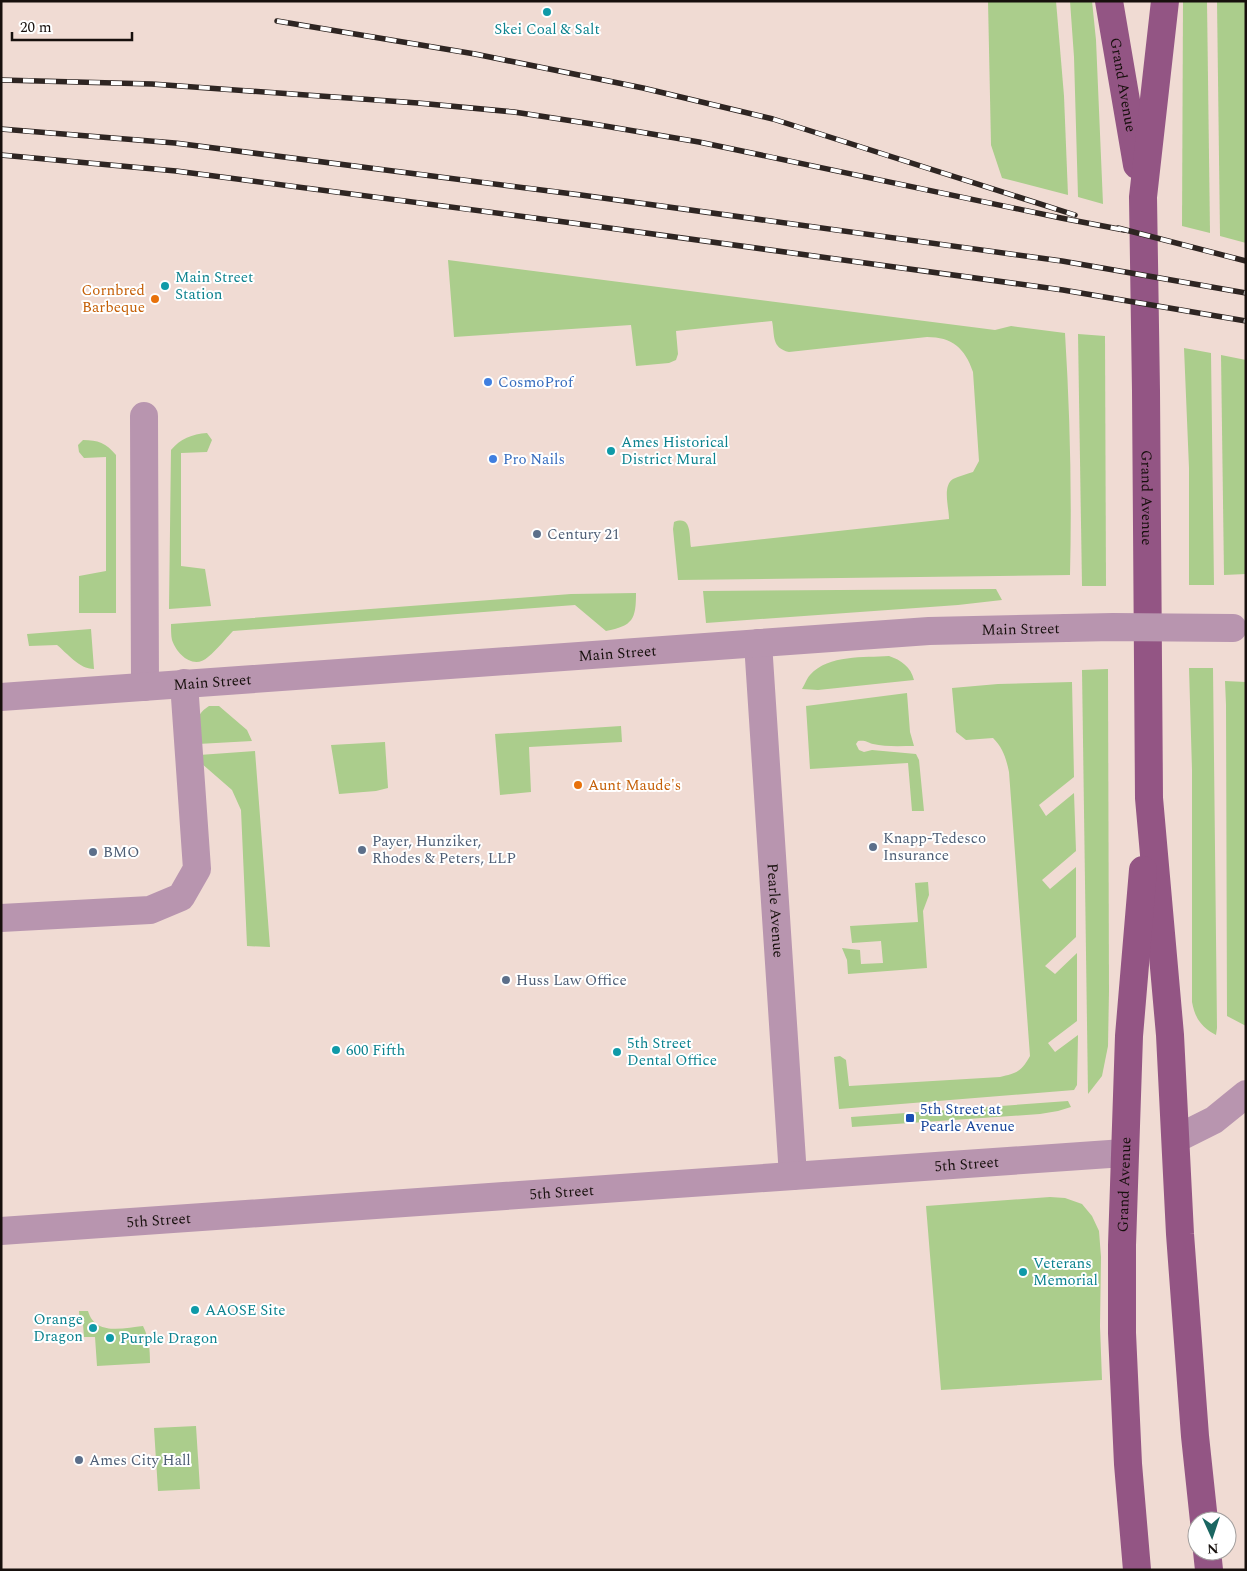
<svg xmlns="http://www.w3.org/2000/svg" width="1247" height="1571" viewBox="0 0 1247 1571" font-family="Spectral,serif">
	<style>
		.green { fill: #abcd8c }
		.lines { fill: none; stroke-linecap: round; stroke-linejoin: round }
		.minor { stroke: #b895af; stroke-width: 28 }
		.major { stroke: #935584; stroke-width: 28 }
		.rail-casing { stroke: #2e2522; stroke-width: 5.5 }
		.rail { stroke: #fff; stroke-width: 4; stroke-dasharray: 11; stroke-linecap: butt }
		.minor-bridge { stroke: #b895af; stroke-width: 28 }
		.culture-dot { fill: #0f9aa8; stroke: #fff; stroke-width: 2 }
		.food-dot { fill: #e8710a; stroke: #fff; stroke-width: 2 }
		.shop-dot { fill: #3f7fe0; stroke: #fff; stroke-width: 2 }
		.service-dot { fill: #5c6f8a; stroke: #fff; stroke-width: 2 }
		.transit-dot { fill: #1a4fb4; stroke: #fff; stroke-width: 2 }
		.labels { text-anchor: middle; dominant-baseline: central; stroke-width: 4; stroke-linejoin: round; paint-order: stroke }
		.culture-label { font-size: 15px; fill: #0d838f; stroke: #fff; text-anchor: start }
		.street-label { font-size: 15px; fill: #17100d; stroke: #fff }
		.food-label { font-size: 15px; fill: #c56008; stroke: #fff; text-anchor: end }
		.shop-label { font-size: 15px; fill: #366cbe; stroke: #fff; text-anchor: start }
		.service-label { font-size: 15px; fill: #4e5e75; stroke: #fff; text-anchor: start }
		.transit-label { font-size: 15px; fill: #164399; stroke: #fff; text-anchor: start }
	</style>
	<rect width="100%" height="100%" fill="#f0dbd3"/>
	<g class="green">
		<path d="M 988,1 L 1056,1 L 1064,96 L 1068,195 L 1002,178 L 991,145 Z"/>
		<path d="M 1070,1 L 1092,1 L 1096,40 L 1103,204 L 1078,197 L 1074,57 Z"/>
		<path d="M 1183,1 L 1207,1 L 1210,233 L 1182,226 Z"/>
		<path d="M 1217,1 L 1246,1 L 1246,243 L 1220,236 Z"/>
		<path d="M 448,260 L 995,330 L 1011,326 L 1065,333 C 1070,414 1072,494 1070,575 L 678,580 L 673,529 L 674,522 C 692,515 689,535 691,547 L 949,519 C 949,507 942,486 953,479 C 959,476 967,474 973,472 L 979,461 L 973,372 C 965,348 952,337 927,337 L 789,352 C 771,348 775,335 772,321 L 676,331 L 678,354 L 676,360 L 669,363 L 636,366 L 631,325 L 454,337 Z"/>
		<path d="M 1078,334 L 1105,336 L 1106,586 L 1082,586 Z"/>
		<path d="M 1184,348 L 1211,353 L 1214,585 L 1189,585 L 1189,468 Z"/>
		<path d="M 1221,355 L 1246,360 L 1246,574 L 1224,575 Z"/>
		<path d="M 207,433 L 212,440 L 207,452 L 181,453 L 181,566 L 205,569 L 211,606 L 169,609 L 171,450 C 180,439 192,434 207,433 Z"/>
		<path d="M 83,440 C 98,440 106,443 116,455 L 116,613 L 79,613 L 79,576 L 106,571 L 106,457 L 84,458 L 79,452 L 78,445 Z"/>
		<path d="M 996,589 L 1002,600 L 958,605 L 706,623 L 703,591 Z"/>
		<path d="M 636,593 C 636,619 633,626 606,631 L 575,605 L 233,631 C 225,639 217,650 208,657 C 194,670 177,655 172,640 C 171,636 171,630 171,624 L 571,594 Z"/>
		<path d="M 91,629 L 94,669 C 79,669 67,653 57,645 L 29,646 L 27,634 Z"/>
		<path d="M 889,656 C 901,660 911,667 914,680 L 818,690 L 802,689 C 805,684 807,678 810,675 C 829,654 864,658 889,656 Z"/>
		<path d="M 1189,668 L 1213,668 L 1217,1028 L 1216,1035 C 1201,1027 1195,1018 1192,1002 L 1192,770 Z"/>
		<path d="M 1108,669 L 1109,991 L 1108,1046 L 1102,1076 L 1088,1094 L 1082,670 Z"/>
		<path d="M 1225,681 L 1246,682 L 1246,1026 L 1227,1016 L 1226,705 Z"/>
		<path d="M 1072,682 L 1074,777 L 1039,805 L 1046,816 L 1074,793 L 1076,851 L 1042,880 L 1050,889 L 1076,867 L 1076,937 L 1045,966 L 1055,974 L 1077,953 L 1077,1021 L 1048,1043 L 1055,1052 L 1078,1035 L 1077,1085 L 1074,1090 L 839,1109 L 834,1057 L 840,1056 L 846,1060 L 849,1086 L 1000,1077 C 1017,1073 1021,1072 1030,1056 L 1009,772 C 1006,758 1003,748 993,738 L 966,740 L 956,732 L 952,688 L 998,684 Z"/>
		<path d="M 907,693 L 910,732 L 914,746 C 901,746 885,747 873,744 C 866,742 866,740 858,741 L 856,744 L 859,750 L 864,752 L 872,750 L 916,754 L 919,760 L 924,811 L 912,811 L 908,763 L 810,769 L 806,706 Z"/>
		<path d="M 209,706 L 219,706 L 247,730 L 252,741 L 198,744 C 197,727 193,716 209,706 Z"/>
		<path d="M 621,726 L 622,742 L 529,747 L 531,792 L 500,795 L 495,734 Z"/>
		<path d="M 385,742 L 388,788 L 376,791 L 339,794 L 331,745 Z"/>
		<path d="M 255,751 L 270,947 L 247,946 L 241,810 L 232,790 L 201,763 L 199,755 Z"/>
		<path d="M 928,882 L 929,895 L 923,911 L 927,968 L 848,974 L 847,960 L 842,948 L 860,950 L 861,964 L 883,963 L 881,941 L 852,943 L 850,926 L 918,922 L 915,883 Z"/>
		<path d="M 1068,1101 L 1071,1107 L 1058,1111 L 1040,1114 L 852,1127 L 851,1117 Z"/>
		<path d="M 1050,1197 L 1065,1198 L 1082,1204 L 1092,1216 L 1099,1231 L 1101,1257 L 1100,1326 L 1102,1380 L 941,1390 L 926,1206 Z"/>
		<path d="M 79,1311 L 88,1311 C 95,1336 124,1328 143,1326 C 149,1338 150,1349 150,1363 L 97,1366 L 95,1337 L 84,1337 L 83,1324 L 80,1324 Z"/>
		<path d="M 196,1426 L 200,1489 L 158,1491 L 154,1428 Z"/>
	</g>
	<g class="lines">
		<g class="minor">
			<path d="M 144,416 L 145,687"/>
			<path id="s1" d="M 758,643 L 793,1176"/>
			<path id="s2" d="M 1,697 L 929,631 L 1066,628"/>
			<path d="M 1,918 L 150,910 L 181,897 L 197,869 L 184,683"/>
			<path d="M 1176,1139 L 1214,1120 L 1246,1094"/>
			<path id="s3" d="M 1,1231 L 1124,1153"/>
		</g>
		<g class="major">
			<path id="s4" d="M 1109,1 L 1137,165"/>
			<path id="s5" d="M 1165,1 L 1143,197 L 1146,391 L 1149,798 L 1170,1035 L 1180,1234 L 1195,1436 L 1204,1521"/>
			<path d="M 1207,1551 L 1209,1570"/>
			<path id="s6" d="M 1137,1570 L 1128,1464 L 1122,1333 L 1122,1245 L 1129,1036 L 1143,870"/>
		</g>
		<defs>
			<g id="rail">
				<path d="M 277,21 L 475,54 L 643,88 L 773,119 L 1075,215"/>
				<path d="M 1,80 L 152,84 L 418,103 L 514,112 L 599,125 L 699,142 L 1061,218 L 1124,230"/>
				<path d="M 1,129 L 175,143 L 581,195 L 1062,261 L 1246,293"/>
				<path d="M 1,155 L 176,171 L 580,224 L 1063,290 L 1246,321"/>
				<path d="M 1118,228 L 1246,261"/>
			</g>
		</defs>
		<use href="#rail" class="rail-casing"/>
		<use href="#rail" class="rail"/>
		<path class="minor-bridge" d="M 1066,628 L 1113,627 L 1233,628"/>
	</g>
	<g class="culture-dot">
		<circle cx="547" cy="12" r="5"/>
		<circle cx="165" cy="286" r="5"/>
		<circle cx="611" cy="451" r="5"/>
		<circle cx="336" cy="1050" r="5"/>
		<circle cx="617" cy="1052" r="5"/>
		<circle cx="1023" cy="1272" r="5"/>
		<circle cx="195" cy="1310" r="5"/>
		<circle cx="93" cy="1328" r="5"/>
		<circle cx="110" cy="1338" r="5"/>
	</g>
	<g class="food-dot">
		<circle cx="155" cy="299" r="5"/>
		<circle cx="578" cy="785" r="5"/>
	</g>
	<g class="shop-dot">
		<circle cx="488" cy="382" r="5"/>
		<circle cx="493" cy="459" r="5"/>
	</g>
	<g class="service-dot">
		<circle cx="537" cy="534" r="5"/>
		<circle cx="873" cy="847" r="5"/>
		<circle cx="362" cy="850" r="5"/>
		<circle cx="93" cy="852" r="5"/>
		<circle cx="506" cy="980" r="5"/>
		<circle cx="79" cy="1460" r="5"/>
	</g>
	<rect class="transit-dot" x="905" y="1113" width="10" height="10" rx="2.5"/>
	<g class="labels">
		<g class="culture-label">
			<text x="547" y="29" text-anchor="middle">Skei Coal &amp; Salt</text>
			<text x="175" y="277">Main Street<tspan x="175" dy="17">Station</tspan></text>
			<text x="621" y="442">Ames Historical<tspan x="621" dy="17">District Mural</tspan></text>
			<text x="627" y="1043">5th Street<tspan x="627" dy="17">Dental Office</tspan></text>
			<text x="346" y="1050">600 Fifth</text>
			<text x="1033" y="1263">Veterans<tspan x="1033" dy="17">Memorial</tspan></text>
			<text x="205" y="1310">AAOSE Site</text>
			<text x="83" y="1319" text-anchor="end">Orange<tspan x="83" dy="17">Dragon</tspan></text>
			<text x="120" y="1338">Purple Dragon</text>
		</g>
		<g class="street-label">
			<text stroke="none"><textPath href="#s4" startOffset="85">Grand Avenue</textPath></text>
			<text stroke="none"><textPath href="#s5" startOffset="498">Grand Avenue</textPath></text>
			<text stroke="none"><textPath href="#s2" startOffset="1022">Main Street</textPath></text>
			<text stroke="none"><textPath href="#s2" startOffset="618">Main Street</textPath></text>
			<text stroke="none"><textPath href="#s2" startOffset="212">Main Street</textPath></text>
			<text stroke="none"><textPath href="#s1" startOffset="268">Pearle Avenue</textPath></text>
			<text stroke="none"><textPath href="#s3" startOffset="968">5th Street</textPath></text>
			<text stroke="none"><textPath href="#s6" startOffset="386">Grand Avenue</textPath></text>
			<text stroke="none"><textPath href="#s3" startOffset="562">5th Street</textPath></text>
			<text stroke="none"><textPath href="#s3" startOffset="158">5th Street</textPath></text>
		</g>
		<g class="food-label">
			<text x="145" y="290">Cornbred<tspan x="145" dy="17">Barbeque</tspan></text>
			<text x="588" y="785" text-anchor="start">Aunt Maude's</text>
		</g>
		<g class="shop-label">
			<text x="498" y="382">CosmoProf</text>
			<text x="503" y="459">Pro Nails</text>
		</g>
		<g class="service-label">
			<text x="547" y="534">Century 21</text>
			<text x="883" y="838">Knapp-Tedesco<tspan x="883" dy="17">Insurance</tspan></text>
			<text x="372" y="841">Payer, Hunziker,<tspan x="372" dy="17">Rhodes &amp; Peters, LLP</tspan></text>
			<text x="103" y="852">BMO</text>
			<text x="516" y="980">Huss Law Office</text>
			<text x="89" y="1460">Ames City Hall</text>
		</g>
		<g class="transit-label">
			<text x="920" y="1109">5th Street at<tspan x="920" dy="17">Pearle Avenue</tspan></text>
		</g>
	</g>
	<rect width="1247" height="1571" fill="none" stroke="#17100d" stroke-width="5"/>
	<g transform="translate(1212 1536) rotate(177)"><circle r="24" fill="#ffffff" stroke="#a29f9e"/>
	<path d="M0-4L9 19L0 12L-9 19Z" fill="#1a6661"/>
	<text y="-8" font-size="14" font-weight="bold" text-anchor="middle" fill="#17100d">N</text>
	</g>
	<path d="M12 32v8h120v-8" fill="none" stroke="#17100d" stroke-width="2.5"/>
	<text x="20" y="32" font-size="15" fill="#17100d" stroke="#ffffff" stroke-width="4" paint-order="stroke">20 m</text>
</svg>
